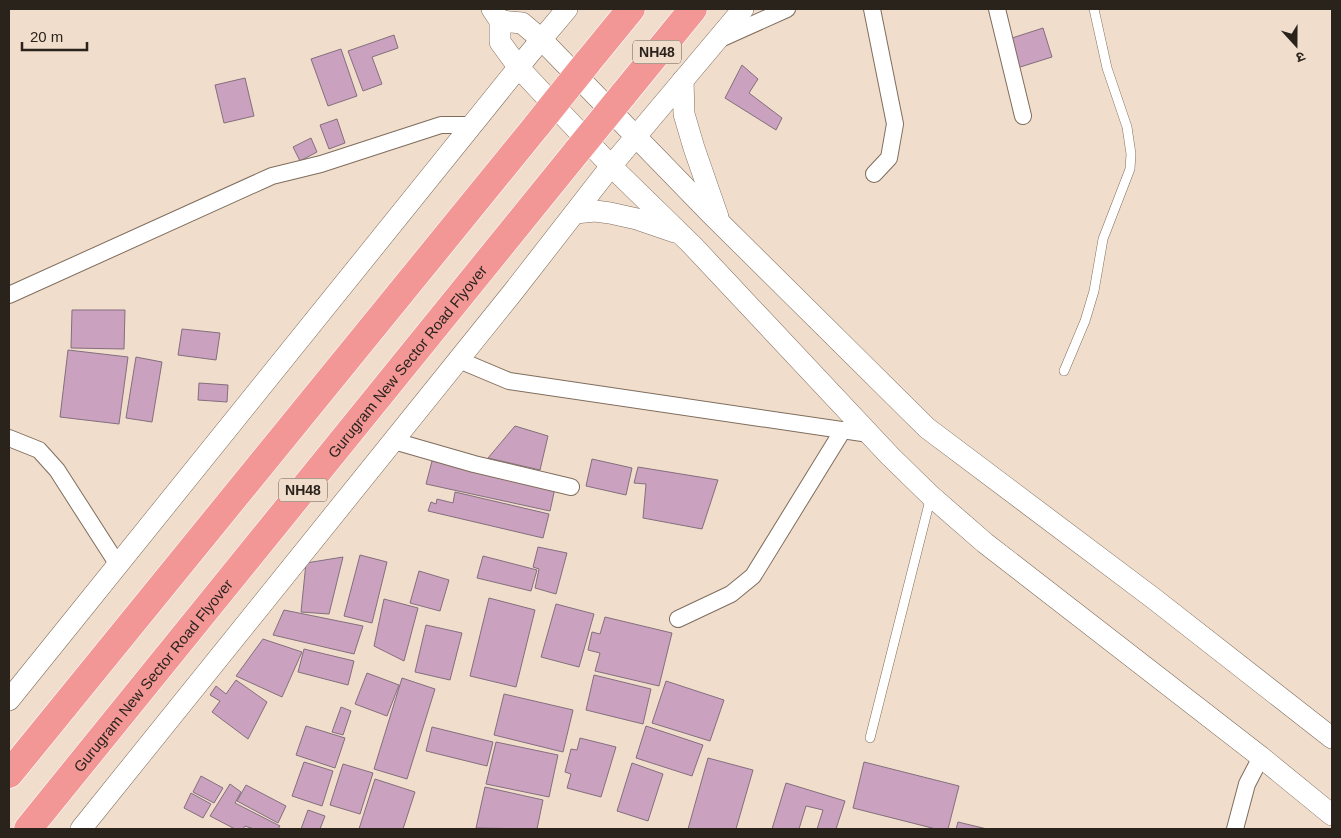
<svg xmlns="http://www.w3.org/2000/svg" width="1341" height="838" viewBox="0 0 1341 838" font-family="Arial,'Noto Sans Devanagari',sans-serif">
	<style>
		.building { fill: #caa1be; stroke: #836f7d }
		.lines { fill: none; stroke-linecap: round; stroke-linejoin: round }
		.service-casing { stroke: #7f6d5d; stroke-width: 10 }
		.minor-casing { stroke: #7f6d5d; stroke-width: 18 }
		.tertiary-casing { stroke: #7f6d5d; stroke-width: 22 }
		.trunk-casing { stroke: #fff; stroke-width: 29 }
		.service { stroke: #fff; stroke-width: 9 }
		.minor { stroke: #fff; stroke-width: 16 }
		.tertiary { stroke: #fff; stroke-width: 21 }
		.trunk { stroke: #f29796; stroke-width: 28 }
		.trunk-bridge-casing { stroke: #fff; stroke-width: 29; stroke-linecap: butt }
		.trunk-bridge { stroke: #f29796; stroke-width: 28 }
		.labels { text-anchor: middle; dominant-baseline: central; stroke-width: 4; stroke-linejoin: round; paint-order: stroke }
		.shield { fill: #f1ddcb; stroke: #665b50; stroke-width: 1 }
		.shield-label { font-size: 14px; font-weight: bold; fill: #2a231c }
		.street-label { font-size: 15px; fill: #2a231c; stroke: #f1ddcb }
	</style>
	<rect width="100%" height="100%" fill="#f1ddcb"/>
	<g class="building">
		<path d="M 1043,28 L 1052,57 L 1017,68 L 1009,39 Z"/>
		<path d="M 394,35 L 398,48 L 372,57 L 382,84 L 363,91 L 348,51 Z"/>
		<path d="M 341,49 L 357,96 L 328,106 L 311,59 Z"/>
		<path d="M 742,65 L 758,79 L 749,93 L 782,118 L 776,130 L 725,98 Z"/>
		<path d="M 245,78 L 254,116 L 224,123 L 215,85 Z"/>
		<path d="M 337,119 L 345,143 L 329,149 L 320,125 Z"/>
		<path d="M 311,138 L 317,152 L 300,161 L 293,147 Z"/>
		<path d="M 72,310 L 125,310 L 124,349 L 71,348 Z"/>
		<path d="M 182,329 L 220,333 L 216,360 L 178,355 Z"/>
		<path d="M 68,350 L 128,357 L 119,424 L 60,417 Z"/>
		<path d="M 136,357 L 162,362 L 152,422 L 126,418 Z"/>
		<path d="M 199,383 L 228,385 L 227,402 L 198,400 Z"/>
		<path d="M 515,426 L 548,436 L 540,470 L 488,458 Z"/>
		<path d="M 592,459 L 632,468 L 626,495 L 586,486 Z"/>
		<path d="M 432,461 L 555,488 L 550,511 L 426,484 Z"/>
		<path d="M 638,467 L 718,480 L 702,529 L 643,518 L 646,484 L 634,483 Z"/>
		<path d="M 455,492 L 549,514 L 543,538 L 428,511 L 431,502 L 436,504 L 437,499 L 453,503 Z"/>
		<path d="M 538,547 L 567,553 L 556,594 L 535,588 L 539,569 L 533,567 Z"/>
		<path d="M 360,555 L 387,562 L 372,623 L 344,616 Z"/>
		<path d="M 483,556 L 537,570 L 531,591 L 477,578 Z"/>
		<path d="M 343,557 L 329,614 L 301,612 L 306,563 Z"/>
		<path d="M 419,571 L 449,580 L 440,611 L 410,603 Z"/>
		<path d="M 489,598 L 535,610 L 516,687 L 470,676 Z"/>
		<path d="M 384,599 L 418,608 L 404,661 L 374,646 Z"/>
		<path d="M 556,604 L 594,614 L 579,667 L 541,657 Z"/>
		<path d="M 284,610 L 363,626 L 354,654 L 273,635 Z"/>
		<path d="M 605,617 L 672,633 L 659,686 L 595,671 L 600,653 L 588,650 L 592,632 L 600,634 Z"/>
		<path d="M 426,625 L 462,633 L 450,680 L 415,672 Z"/>
		<path d="M 263,639 L 302,652 L 282,697 L 236,676 Z"/>
		<path d="M 304,649 L 354,661 L 348,685 L 298,672 Z"/>
		<path d="M 367,673 L 399,685 L 387,716 L 355,704 Z"/>
		<path d="M 594,675 L 651,689 L 643,724 L 586,710 Z"/>
		<path d="M 402,678 L 435,689 L 407,779 L 374,769 Z"/>
		<path d="M 236,680 L 267,702 L 248,739 L 212,712 L 220,701 L 210,695 L 216,686 L 226,694 Z"/>
		<path d="M 666,681 L 724,700 L 710,741 L 652,723 Z"/>
		<path d="M 504,694 L 573,710 L 563,752 L 494,735 Z"/>
		<path d="M 341,707 L 351,711 L 343,735 L 332,732 Z"/>
		<path d="M 306,726 L 345,738 L 335,768 L 296,755 Z"/>
		<path d="M 646,726 L 703,745 L 692,776 L 636,758 Z"/>
		<path d="M 432,727 L 493,742 L 487,766 L 426,751 Z"/>
		<path d="M 580,738 L 616,747 L 601,797 L 567,788 L 571,774 L 565,772 L 571,749 L 577,750 Z"/>
		<path d="M 496,742 L 558,755 L 549,797 L 486,784 Z"/>
		<path d="M 708,758 L 753,770 L 736,829 L 688,829 Z"/>
		<path d="M 304,762 L 333,771 L 322,806 L 292,796 Z"/>
		<path d="M 864,762 L 959,786 L 948,829 L 936,829 L 853,808 Z"/>
		<path d="M 632,763 L 663,774 L 648,821 L 617,811 Z"/>
		<path d="M 343,764 L 373,773 L 360,814 L 330,805 Z"/>
		<path d="M 201,776 L 223,788 L 214,803 L 193,792 Z"/>
		<path d="M 375,779 L 415,792 L 403,829 L 359,829 Z"/>
		<path d="M 786,783 L 845,801 L 836,829 L 817,829 L 823,810 L 806,806 L 799,829 L 772,829 Z"/>
		<path d="M 230,784 L 241,792 L 235,803 L 280,826 L 278,829 L 254,829 L 245,826 L 243,829 L 235,829 L 210,816 Z"/>
		<path d="M 246,785 L 286,806 L 278,823 L 237,801 Z"/>
		<path d="M 485,787 L 543,800 L 537,829 L 476,828 Z"/>
		<path d="M 191,793 L 211,804 L 203,818 L 184,808 Z"/>
		<path d="M 308,810 L 325,816 L 320,829 L 301,829 Z"/>
		<path d="M 958,822 L 987,829 L 956,829 Z"/>
	</g>
	<g class="lines">
		<defs>
			<g id="service">
				<path d="M 1064,371 L 1085,321 L 1094,291 L 1103,239 L 1130,169 L 1131,154 L 1127,127 L 1107,68 L 1094,9"/>
				<path d="M 870,738 L 931,496"/>
			</g>
			<g id="minor">
				<path d="M 872,9 L 895,124 L 889,158 L 874,174"/>
				<path d="M 997,9 L 1023,116"/>
				<path d="M 718,40 L 787,9"/>
				<path d="M 9,295 L 272,176 L 321,164 L 441,125 L 472,125"/>
				<path d="M 459,360 L 509,381 L 869,434"/>
				<path d="M 9,438 L 39,450 L 57,470 L 118,565"/>
				<path d="M 394,441 L 474,464 L 571,487"/>
				<path d="M 678,619 L 731,594 L 753,576 L 843,430"/>
				<path d="M 1235,829 L 1247,784 L 1261,757"/>
			</g>
			<g id="tertiary">
				<path d="M 492,9 L 500,21 L 500,42 L 519,68 L 611,166 L 692,245 L 890,456 L 931,496 L 985,543 L 1261,757 L 1332,815"/>
				<path d="M 500,21 L 522,23 L 542,40 L 711,214 L 927,428 L 1153,598 L 1332,738"/>
				<path d="M 683,80 L 684,114 L 694,148 L 718,217"/>
				<path d="M 575,213 L 595,211 L 610,213 L 637,219 L 675,232"/>
				<path d="M 9,700 L 530,53 L 567,9"/>
				<path d="M 81,829 L 513,292 L 611,166 L 743,9"/>
			</g>
			<g id="trunk">
				<path d="M 586,64 L 631,9"/>
				<path d="M 622,96 L 693,9"/>
				<path d="M 9,774 L 538,124"/>
				<path id="s1" d="M 28,829 L 578,150"/>
			</g>
		</defs>
		<use href="#service" class="service-casing"/>
		<use href="#minor" class="minor-casing"/>
		<use href="#tertiary" class="tertiary-casing"/>
		<use href="#trunk" class="trunk-casing"/>
		<use href="#service" class="service"/>
		<use href="#minor" class="minor"/>
		<use href="#tertiary" class="tertiary"/>
		<use href="#trunk" class="trunk"/>
		<defs>
			<g id="trunk-bridge">
				<path d="M 538,124 L 586,64"/>
				<path d="M 578,150 L 622,96"/>
			</g>
		</defs>
		<use href="#trunk-bridge" class="trunk-bridge-casing"/>
		<use href="#trunk-bridge" class="trunk-bridge"/>
	</g>
	<g class="labels">
		<g class="shield">
			<rect x="633" y="40.5" width="48" height="23" rx="4"/>
			<rect x="279" y="478.5" width="48" height="23" rx="4"/>
		</g>
		<g class="shield-label">
			<text x="657" y="52">NH48</text>
			<text x="303" y="490">NH48</text>
		</g>
		<g class="street-label">
			<text stroke="none"><textPath href="#s1" startOffset="602">Gurugram New Sector Road Flyover</textPath></text>
			<text stroke="none"><textPath href="#s1" startOffset="198">Gurugram New Sector Road Flyover</textPath></text>
		</g>
	</g>
	<rect width="1341" height="838" fill="none" stroke="#2a231c" stroke-width="20"/>
	<g transform="translate(1296 45) rotate(159)" stroke="#f1ddcb" stroke-width="4" paint-order="stroke">
	<path d="M0-4L9 19L0 12L-9 19Z" fill="#2a231c"/>
	<text y="-8" font-size="14" font-weight="bold" text-anchor="middle" fill="#2a231c">उ</text>
	</g>
	<path d="M22 42v8h65v-8" fill="none" stroke="#2a231c" stroke-width="2.5"/>
	<text x="30" y="42" font-size="15" fill="#2a231c" stroke="#f1ddcb" stroke-width="4" paint-order="stroke">20 m</text>
</svg>
